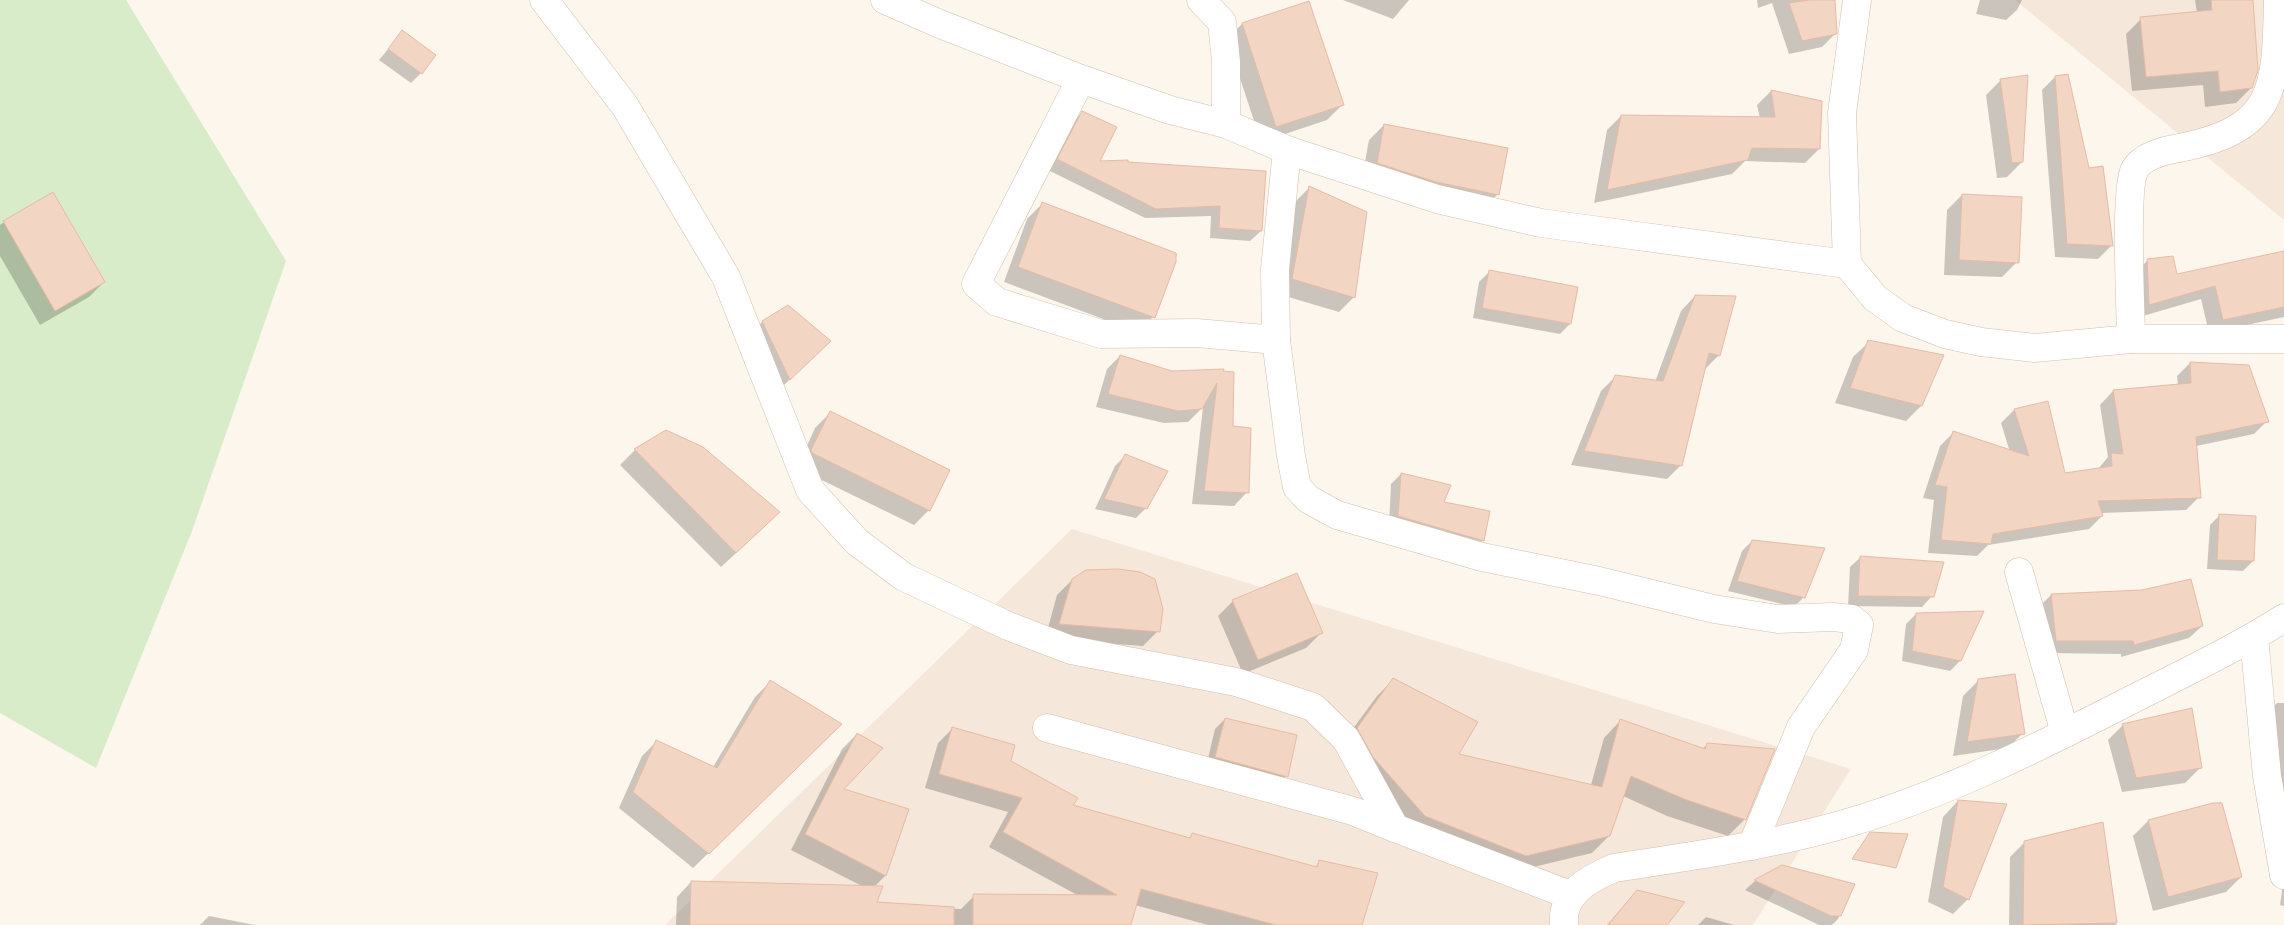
<svg xmlns="http://www.w3.org/2000/svg" width="2284" height="925" viewBox="0 0 2284 925" font-family="'Open Sans',sans-serif">
	<style>
		.residential { fill: #f5e8da }
		.green { fill: #d8ecc9 }
		.shadow { fill: #0003 }
		.building { fill: #f3d5c3; stroke: #e6bba3 }
		.lines { fill: none; stroke-linecap: round; stroke-linejoin: round }
		.minor-casing { stroke: #d1beb0; stroke-width: 29 }
		.minor { stroke: #fff; stroke-width: 28 }
	</style>
	<rect width="100%" height="100%" fill="#fdf6ec"/>
	<g class="residential">
		<path d="M 2015,0 L 2284,0 L 2284,220 Z"/>
		<path d="M 1072,529 L 1851,769 L 1753,925 L 665,925 Z"/>
	</g>
	<path class="green" d="M 0,0 L 126,0 L 286,261 L 192,531 L 96,768 L 0,713 Z"/>
	<g class="shadow">
		<path d="M 1343,0 L 1409,0 L 1393,19 Z"/>
		<path d="M 1757,0 L 1833,0 L 1835,34 L 1822,47 L 1789,54 L 1772,3 L 1758,8 Z"/>
		<path d="M 1980,0 L 2022,0 L 2017,10 L 2006,20 L 1976,14 Z"/>
		<path d="M 2195,0 L 2252,0 L 2251,88 L 2236,103 L 2205,107 L 2203,85 L 2132,91 L 2126,34 L 2141,19 L 2197,13 Z"/>
		<path d="M 1242,24 L 1342,105 L 1327,120 L 1261,142 L 1227,39 Z"/>
		<path d="M 402,32 L 421,73 L 411,83 L 379,60 Z"/>
		<path d="M 2055,77 L 2088,169 L 2111,246 L 2098,259 L 2055,257 L 2042,90 Z"/>
		<path d="M 2001,80 L 2022,162 L 2007,177 L 1997,178 L 1986,95 Z"/>
		<path d="M 1771,91 L 1821,102 L 1819,149 L 1805,163 L 1745,161 L 1732,174 L 1594,203 L 1607,130 L 1621,116 L 1760,118 L 1757,105 Z"/>
		<path d="M 1083,112 L 1098,162 L 1264,172 L 1261,231 L 1250,241 L 1210,238 L 1211,216 L 1145,218 L 1048,170 L 1072,122 Z"/>
		<path d="M 1384,125 L 1498,194 L 1483,209 L 1362,178 L 1369,140 Z"/>
		<path d="M 1309,188 L 1354,297 L 1339,312 L 1278,294 L 1294,203 Z"/>
		<path d="M 1962,195 L 2017,262 L 2002,277 L 1944,275 L 1947,210 Z"/>
		<path d="M 1042,204 L 1177,254 L 1153,317 L 1138,332 L 1004,282 L 1027,219 Z"/>
		<path d="M 4,222 L 104,282 L 89,297 L 40,325 L 0,256 L 0,225 Z"/>
		<path d="M 2284,252 L 2284,317 L 2209,333 L 2201,299 L 2136,318 L 2134,274 L 2148,260 L 2176,276 Z"/>
		<path d="M 1489,272 L 1570,324 L 1560,334 L 1473,318 L 1479,282 Z"/>
		<path d="M 1695,296 L 1719,355 L 1705,369 L 1704,369 L 1681,465 L 1667,479 L 1571,465 L 1601,391 L 1615,377 L 1655,382 L 1681,311 Z"/>
		<path d="M 788,307 L 829,341 L 780,389 L 752,333 L 762,322 Z"/>
		<path d="M 1869,342 L 1921,406 L 1906,421 L 1835,403 L 1853,357 Z"/>
		<path d="M 1120,356 L 1172,372 L 1222,371 L 1232,427 L 1247,492 L 1234,506 L 1192,504 L 1203,407 L 1188,422 L 1164,423 L 1096,407 L 1107,369 Z"/>
		<path d="M 2190,363 L 2267,421 L 2254,434 L 2196,446 L 2199,497 L 2186,510 L 2101,513 L 2102,516 L 2089,529 L 1988,545 L 1977,556 L 1928,553 L 1934,500 L 1923,498 L 1940,446 L 1953,433 L 2010,452 L 2001,423 L 2014,410 L 2064,474 L 2098,469 L 2108,457 L 2100,405 L 2113,391 L 2178,385 L 2177,376 Z"/>
		<path d="M 830,413 L 929,510 L 914,525 L 797,468 L 815,428 Z"/>
		<path d="M 666,432 L 764,527 L 721,567 L 620,465 L 635,450 Z"/>
		<path d="M 1126,455 L 1146,508 L 1136,518 L 1095,509 L 1115,466 Z"/>
		<path d="M 1401,474 L 1443,502 L 1489,512 L 1482,541 L 1472,551 L 1389,526 L 1391,484 Z"/>
		<path d="M 2220,515 L 2253,561 L 2243,571 L 2207,569 L 2210,525 Z"/>
		<path d="M 1752,541 L 1804,597 L 1794,607 L 1728,591 L 1742,551 Z"/>
		<path d="M 1861,557 L 1932,596 L 1922,607 L 1848,606 L 1850,567 Z"/>
		<path d="M 1072,580 L 1158,631 L 1143,646 L 1045,639 L 1057,595 Z"/>
		<path d="M 2142,591 L 2202,626 L 2189,638 L 2121,657 L 2121,654 L 2043,653 L 2038,608 L 2051,595 Z"/>
		<path d="M 1233,601 L 1321,633 L 1306,648 L 1243,674 L 1218,616 Z"/>
		<path d="M 1916,614 L 1960,661 L 1950,671 L 1902,661 L 1906,624 Z"/>
		<path d="M 1394,679 L 1457,755 L 1591,785 L 1604,738 L 1620,721 L 1702,749 L 1708,744 L 1745,819 L 1728,836 L 1667,816 L 1623,796 L 1609,836 L 1592,853 L 1508,873 L 1409,833 L 1341,745 L 1377,696 Z"/>
		<path d="M 1978,681 L 2023,733 L 2008,748 L 1953,756 L 1963,696 Z"/>
		<path d="M 770,682 L 826,739 L 693,868 L 619,808 L 642,756 L 657,741 L 713,767 L 755,697 Z"/>
		<path d="M 2277,703 L 2284,703 L 2284,906 L 2280,905 L 2282,891 L 2268,803 L 2259,721 Z"/>
		<path d="M 1225,719 L 1286,776 L 1276,787 L 1206,767 L 1215,729 Z"/>
		<path d="M 2123,725 L 2200,768 L 2185,783 L 2122,792 L 2108,740 Z"/>
		<path d="M 953,728 L 1009,762 L 1072,806 L 1188,839 L 1192,835 L 1314,868 L 1320,862 L 1361,925 L 1208,925 L 1135,905 L 1130,925 L 676,925 L 677,897 L 691,882 L 862,886 L 791,850 L 842,749 L 857,734 L 842,790 L 907,810 L 885,876 L 874,887 L 876,904 L 961,909 L 974,896 L 1079,896 L 989,847 L 1008,812 L 925,788 L 938,743 Z"/>
		<path d="M 1958,801 L 1968,899 L 1953,914 L 1928,902 L 1943,817 Z"/>
		<path d="M 2221,802 L 2241,877 L 2226,892 L 2153,911 L 2133,836 L 2148,821 Z"/>
		<path d="M 2102,824 L 2116,925 L 2009,925 L 2010,857 L 2025,842 Z"/>
		<path d="M 1782,866 L 1853,885 L 1838,919 L 1832,925 L 1819,925 L 1745,890 L 1755,881 Z"/>
		<path d="M 1637,891 L 1665,925 L 1607,925 L 1627,902 Z"/>
		<path d="M 209,916 L 255,925 L 200,925 Z"/>
		<path d="M 1706,917 L 1734,925 L 1698,925 Z"/>
	</g>
	<g class="building">
		<path d="M 1810,0 L 1835,0 L 1837,34 L 1802,41 L 1789,3 Z"/>
		<path d="M 2211,0 L 2253,0 L 2258,70 L 2252,88 L 2220,92 L 2218,71 L 2146,77 L 2140,17 L 2212,10 Z"/>
		<path d="M 1309,1 L 1344,105 L 1276,127 L 1242,23 Z"/>
		<path d="M 402,30 L 436,55 L 422,74 L 388,49 Z"/>
		<path d="M 2068,74 L 2089,168 L 2103,166 L 2113,246 L 2067,244 L 2055,76 Z"/>
		<path d="M 2028,75 L 2023,162 L 2012,163 L 2000,79 Z"/>
		<path d="M 1771,90 L 1822,101 L 1820,149 L 1752,148 L 1748,160 L 1607,190 L 1621,115 L 1775,117 Z"/>
		<path d="M 1082,111 L 1117,127 L 1100,161 L 1128,160 L 1128,162 L 1266,171 L 1262,231 L 1219,228 L 1220,206 L 1156,209 L 1057,159 Z"/>
		<path d="M 1384,124 L 1508,148 L 1499,195 L 1436,182 L 1377,163 Z"/>
		<path d="M 1309,186 L 1367,212 L 1355,298 L 1292,279 Z"/>
		<path d="M 53,192 L 105,282 L 55,311 L 3,221 Z"/>
		<path d="M 1962,194 L 2022,197 L 2019,263 L 1959,260 Z"/>
		<path d="M 1042,202 L 1176,253 L 1176,262 L 1155,318 L 1018,267 Z"/>
		<path d="M 2284,251 L 2284,307 L 2223,320 L 2215,286 L 2149,305 L 2147,259 L 2173,256 L 2177,274 Z"/>
		<path d="M 1489,270 L 1578,287 L 1571,324 L 1482,308 Z"/>
		<path d="M 1695,295 L 1736,296 L 1720,356 L 1709,353 L 1682,466 L 1584,451 L 1615,375 L 1663,381 Z"/>
		<path d="M 788,305 L 831,341 L 790,380 L 762,321 Z"/>
		<path d="M 1868,340 L 1944,355 L 1922,406 L 1850,388 Z"/>
		<path d="M 1120,355 L 1172,371 L 1224,369 L 1223,371 L 1234,372 L 1233,426 L 1251,428 L 1249,493 L 1204,491 L 1217,383 L 1202,409 L 1178,411 L 1108,394 Z"/>
		<path d="M 2190,362 L 2249,365 L 2269,422 L 2196,437 L 2201,498 L 2098,501 L 2103,516 L 1993,534 L 1991,544 L 1941,540 L 1947,487 L 1935,485 L 1953,431 L 2029,456 L 2014,409 L 2048,401 L 2065,473 L 2112,466 L 2111,453 L 2123,454 L 2113,390 L 2191,383 Z"/>
		<path d="M 830,411 L 950,470 L 930,511 L 812,453 L 811,450 Z"/>
		<path d="M 666,430 L 703,447 L 780,512 L 736,553 L 634,449 Z"/>
		<path d="M 1125,454 L 1168,471 L 1147,509 L 1104,499 Z"/>
		<path d="M 1401,473 L 1451,485 L 1444,502 L 1490,511 L 1484,541 L 1398,516 Z"/>
		<path d="M 2219,514 L 2256,516 L 2254,561 L 2217,560 Z"/>
		<path d="M 1752,540 L 1825,548 L 1805,598 L 1737,581 Z"/>
		<path d="M 1860,556 L 1944,562 L 1934,597 L 1858,596 Z"/>
		<path d="M 1118,569 L 1140,572 L 1155,579 L 1163,609 L 1160,632 L 1059,624 L 1072,579 L 1086,570 Z"/>
		<path d="M 1297,573 L 1323,633 L 1258,660 L 1232,600 Z"/>
		<path d="M 2191,579 L 2203,626 L 2134,645 L 2133,641 L 2056,641 L 2051,594 L 2142,590 Z"/>
		<path d="M 1984,611 L 1961,661 L 1912,651 L 1916,613 Z"/>
		<path d="M 2015,674 L 2025,734 L 1967,742 L 1978,679 Z"/>
		<path d="M 1393,678 L 1478,722 L 1459,754 L 1602,787 L 1620,719 L 1705,749 L 1707,743 L 1775,749 L 1746,820 L 1684,799 L 1631,776 L 1610,836 L 1526,856 L 1425,816 L 1373,757 L 1357,728 Z"/>
		<path d="M 770,680 L 842,724 L 709,854 L 633,792 L 656,740 L 717,768 Z"/>
		<path d="M 2192,708 L 2202,768 L 2136,778 L 2122,724 Z"/>
		<path d="M 1225,718 L 1297,735 L 1288,777 L 1215,757 Z"/>
		<path d="M 952,727 L 1015,745 L 1011,761 L 1078,798 L 1073,805 L 1190,838 L 1192,833 L 1317,867 L 1319,860 L 1378,873 L 1362,925 L 1276,925 L 1141,889 L 1131,925 L 973,925 L 973,894 L 1117,895 L 1003,832 L 1022,798 L 939,774 Z"/>
		<path d="M 857,733 L 883,748 L 844,789 L 909,809 L 886,876 L 805,834 Z"/>
		<path d="M 1958,800 L 2007,804 L 1969,900 L 1943,887 Z"/>
		<path d="M 2213,803 L 2222,803 L 2242,877 L 2168,897 L 2148,820 Z"/>
		<path d="M 2103,822 L 2117,923 L 2023,925 L 2024,841 Z"/>
		<path d="M 1870,832 L 1908,834 L 1896,868 L 1852,859 Z"/>
		<path d="M 1782,865 L 1855,884 L 1841,916 L 1831,916 L 1754,880 Z"/>
		<path d="M 691,881 L 883,886 L 877,902 L 954,907 L 954,925 L 690,925 Z"/>
		<path d="M 1637,890 L 1685,902 L 1667,925 L 1608,925 Z"/>
	</g>
	<g class="lines">
		<defs>
			<g id="minor">
				<path d="M 544,0 L 625,106 L 726,277 L 810,490 L 857,542 L 904,577 L 1008,626 L 1071,650 L 1236,682 L 1313,707 L 1346,739 L 1395,828 L 1570,895"/>
				<path d="M 885,0 L 940,24 L 1081,79 L 1170,110 L 1226,124 L 1287,150 L 1437,199 L 1541,223 L 1847,264"/>
				<path d="M 1201,0 L 1222,22 L 1226,62 L 1226,124"/>
				<path d="M 1857,0 L 1842,113 L 1847,264 L 1875,298 L 1903,318 L 1945,334 L 1981,342 L 2035,348 L 2131,339 L 2284,339"/>
				<path d="M 1081,79 L 976,284 L 997,302 L 1101,334 L 1197,333 L 1276,340 L 1275,269 L 1287,150"/>
				<path d="M 2131,339 C 2131,310 2124,188 2135,169 C 2142,157 2162,151 2174,149 C 2276,130 2276,92 2278,0"/>
				<path d="M 1276,340 L 1291,456 L 1297,487 L 1308,499 L 1337,515 L 1482,557 L 1599,581 L 1714,609 L 1778,619 L 1833,617 L 1852,619 L 1859,625 L 1854,650 L 1801,727 L 1752,846"/>
				<path d="M 2019,572 L 2065,733"/>
				<path d="M 2254,637 L 2267,776 L 2284,875"/>
				<path d="M 1047,728 L 1353,811 L 1395,828"/>
				<path d="M 1564,925 C 1561,894 1588,879 1614,868 C 1693,856 1774,845 1851,822 C 1948,793 2041,746 2131,700 C 2182,674 2235,649 2284,618"/>
			</g>
		</defs>
		<use href="#minor" class="minor-casing"/>
		<use href="#minor" class="minor"/>
	</g>
</svg>
